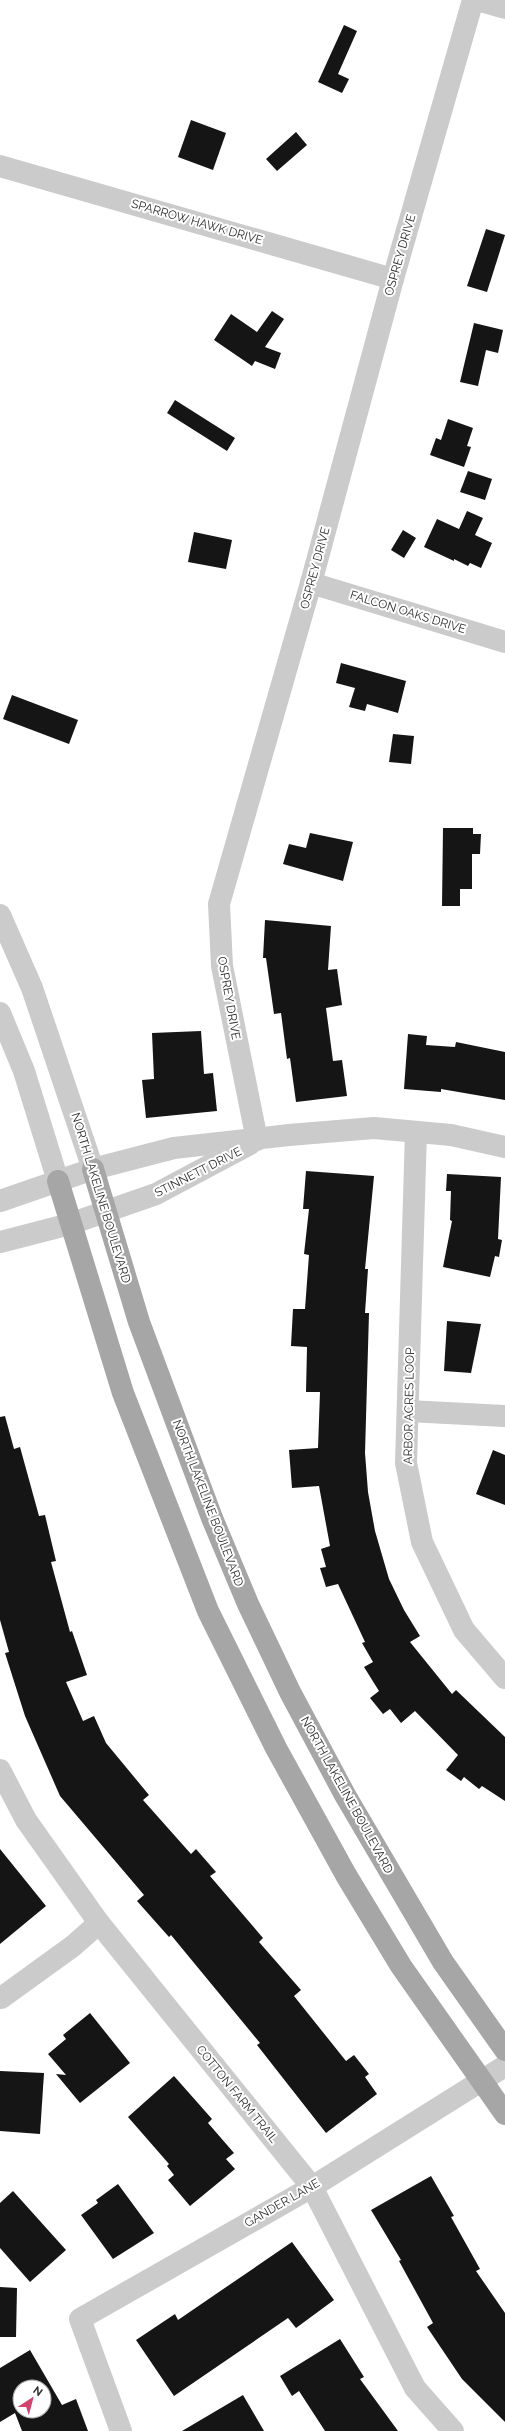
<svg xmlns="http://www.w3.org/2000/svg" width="505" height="2431" viewBox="0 0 505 2431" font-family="Raleway,sans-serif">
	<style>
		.building { fill: #151515; fill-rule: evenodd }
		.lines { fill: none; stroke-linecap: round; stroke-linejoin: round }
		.minor { stroke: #cbcbcb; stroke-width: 22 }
		.major { stroke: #a6a6a6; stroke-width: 22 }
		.labels { text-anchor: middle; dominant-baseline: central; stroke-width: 4; stroke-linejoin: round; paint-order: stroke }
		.street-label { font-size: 12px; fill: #2e2e2e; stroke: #fff }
	</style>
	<rect width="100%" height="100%" fill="#fff"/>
	<g class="building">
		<path d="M 344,25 L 357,31 L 338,74 L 349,79 L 342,93 L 318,82 Z"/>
		<path d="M 191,120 L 226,133 L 213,170 L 178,157 Z"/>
		<path d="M 296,132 L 307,145 L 277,171 L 266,159 Z"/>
		<path d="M 486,229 L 505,235 L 487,292 L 467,286 Z"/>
		<path d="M 272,311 L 284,319 L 265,347 L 281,353 L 275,369 L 255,361 L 252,366 L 214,340 L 231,314 L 257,332 Z"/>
		<path d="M 474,323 L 503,330 L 498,353 L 486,350 L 478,386 L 460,382 Z"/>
		<path d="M 175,400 L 235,438 L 227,451 L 167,413 Z"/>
		<path d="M 448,419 L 473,428 L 467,446 L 471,447 L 464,467 L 430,455 L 436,438 L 441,440 Z"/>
		<path d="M 468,471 L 492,479 L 485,500 L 460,492 Z"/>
		<path d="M 467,511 L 483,518 L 475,535 L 492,543 L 481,568 L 470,563 L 468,566 L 454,559 L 454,561 L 424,547 L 437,519 L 459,529 Z"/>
		<path d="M 403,530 L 416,538 L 404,558 L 391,550 Z"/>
		<path d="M 194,532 L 232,540 L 226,569 L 188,562 Z"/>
		<path d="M 341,663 L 406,681 L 398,713 L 367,704 L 365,711 L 349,707 L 355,688 L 336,683 Z"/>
		<path d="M 12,695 L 78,720 L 69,744 L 3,719 Z"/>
		<path d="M 393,734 L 414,736 L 411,764 L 389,762 Z"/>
		<path d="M 443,828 L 473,828 L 473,834 L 481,834 L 480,854 L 472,854 L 472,889 L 460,889 L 460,906 L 442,906 Z"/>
		<path d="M 310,833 L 353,842 L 343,881 L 283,864 L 289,844 L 306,848 Z"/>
		<path d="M 265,920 L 331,926 L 328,970 L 337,969 L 342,1005 L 326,1008 L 333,1061 L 342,1060 L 347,1096 L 296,1102 L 290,1058 L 287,1059 L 281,1013 L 274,1014 L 266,958 L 263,958 Z"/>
		<path d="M 201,1031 L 204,1074 L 213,1073 L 217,1111 L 146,1118 L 142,1080 L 154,1079 L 152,1033 Z"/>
		<path d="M 408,1034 L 427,1036 L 426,1045 L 455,1047 L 456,1042 L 505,1052 L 505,1100 L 441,1089 L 441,1092 L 404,1089 Z"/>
		<path d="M 306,1171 L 374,1176 L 365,1269 L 368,1269 L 365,1313 L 369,1313 L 365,1453 L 368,1492 L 375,1531 L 389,1579 L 404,1610 L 420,1636 L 410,1642 L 452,1694 L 456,1690 L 505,1737 L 505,1801 L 482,1786 L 479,1789 L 464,1777 L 461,1781 L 446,1770 L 458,1755 L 415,1711 L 401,1723 L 390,1709 L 383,1714 L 370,1698 L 379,1691 L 364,1667 L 373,1662 L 362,1643 L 365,1642 L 338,1584 L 326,1587 L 320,1568 L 326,1567 L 321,1549 L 330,1546 L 319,1486 L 292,1488 L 289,1450 L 318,1448 L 320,1392 L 306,1392 L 307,1347 L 291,1346 L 293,1309 L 305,1309 L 309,1255 L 304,1254 L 309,1209 L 303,1209 Z"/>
		<path d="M 447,1174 L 501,1177 L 498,1239 L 502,1240 L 499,1257 L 495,1256 L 490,1277 L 443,1267 L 452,1221 L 450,1220 L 451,1191 L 446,1191 Z"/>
		<path d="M 447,1321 L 481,1324 L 471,1373 L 444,1371 Z"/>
		<path d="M 5,1416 L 14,1449 L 20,1447 L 39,1516 L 45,1515 L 56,1561 L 51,1562 L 70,1632 L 72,1631 L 87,1675 L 66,1682 L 83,1721 L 94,1716 L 106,1743 L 149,1795 L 143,1800 L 191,1854 L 196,1849 L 216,1872 L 210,1876 L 263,1938 L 259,1942 L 301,1990 L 294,1996 L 346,2061 L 354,2055 L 369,2074 L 365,2077 L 377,2094 L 326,2133 L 257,2045 L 260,2043 L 171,1935 L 169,1937 L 137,1901 L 144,1895 L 60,1796 L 25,1716 L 5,1653 L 9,1652 L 0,1620 L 0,1417 Z"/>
		<path d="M 493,1450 L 505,1455 L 505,1505 L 476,1494 Z"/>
		<path d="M 0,1849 L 46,1906 L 0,1944 Z"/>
		<path d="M 90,2013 L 130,2063 L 80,2103 L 56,2074 L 66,2075 L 48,2054 L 66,2039 L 63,2035 Z"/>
		<path d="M 0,2071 L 44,2073 L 40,2134 L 0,2131 Z"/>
		<path d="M 174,2076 L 212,2119 L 208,2123 L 234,2153 L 226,2159 L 235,2169 L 190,2206 L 168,2180 L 174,2175 L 167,2166 L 169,2164 L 128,2117 Z"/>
		<path d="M 431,2176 L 454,2216 L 451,2217 L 480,2269 L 476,2271 L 505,2313 L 505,2422 L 462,2379 L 427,2327 L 433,2323 L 399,2261 L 401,2260 L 371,2210 Z"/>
		<path d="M 118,2184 L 154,2233 L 113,2259 L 81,2215 L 98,2203 L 96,2200 Z"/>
		<path d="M 13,2191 L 66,2250 L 30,2282 L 0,2248 L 0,2203 Z"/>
		<path d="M 292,2242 L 334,2300 L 296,2328 L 288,2318 L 174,2396 L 136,2340 L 175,2314 L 178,2320 Z"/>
		<path d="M 0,2287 L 17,2288 L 16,2337 L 0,2337 Z"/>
		<path d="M 340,2339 L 364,2377 L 360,2379 L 398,2431 L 325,2431 L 299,2391 L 292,2396 L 280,2376 Z"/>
		<path d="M 30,2350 L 62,2405 L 76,2399 L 88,2431 L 22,2431 L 15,2413 L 0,2422 L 0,2368 ZM 20,2387 L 44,2387 L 44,2411 L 20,2411 Z"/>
		<path d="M 243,2395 L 264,2431 L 182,2431 Z"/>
	</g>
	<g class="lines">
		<g class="minor">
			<path d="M 477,0 L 505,8"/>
			<path d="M 0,166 L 393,279"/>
			<path d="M 311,583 L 505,642"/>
			<path d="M 0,915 L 32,988 L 93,1169"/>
			<path d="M 0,1013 L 24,1071 L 58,1181"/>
			<path d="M 416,1132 L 406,1463 L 422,1542 L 464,1630 L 505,1678"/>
			<path d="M 257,1140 L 222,966 L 219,904 L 311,583 L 393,279 L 473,0"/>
			<path d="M 0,1201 L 93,1169 L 174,1148 L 289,1135 L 374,1128 L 451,1135 L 505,1147"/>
			<path d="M 0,1242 L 70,1224 L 156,1194 L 250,1144"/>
			<path d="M 408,1411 L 505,1416"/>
			<path d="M 0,1770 L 26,1820 L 99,1923 L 312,2187 L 415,2388 L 453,2431"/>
			<path d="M 1,1998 L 73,1946 L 99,1923"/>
			<path d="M 121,2431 L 80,2319 L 312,2187 L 505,2066"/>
		</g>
		<g class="major">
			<path d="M 93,1169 L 139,1322 L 212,1518 L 248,1604 L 290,1692 L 345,1795 L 443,1962 L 505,2050"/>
			<path d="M 58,1181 L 123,1393 L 208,1611 L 276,1748 L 346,1875 L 401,1966 L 505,2114"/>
		</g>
	</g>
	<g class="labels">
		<g class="street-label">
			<text transform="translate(197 222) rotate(16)">SPARROW HAWK DRIVE</text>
			<text transform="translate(400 255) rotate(-74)">OSPREY DRIVE</text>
			<text transform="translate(315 568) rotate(-75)">OSPREY DRIVE</text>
			<text transform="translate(408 612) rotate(17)">FALCON OAKS DRIVE</text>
			<text transform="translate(229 998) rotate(80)">OSPREY DRIVE</text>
			<text transform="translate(198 1172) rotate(-27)">STINNETT DRIVE</text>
			<text transform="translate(101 1198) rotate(73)">NORTH LAKELINE BOULEVARD</text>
			<text transform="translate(409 1406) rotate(-89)">ARBOR ACRES LOOP</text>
			<text transform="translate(208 1503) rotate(69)">NORTH LAKELINE BOULEVARD</text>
			<text transform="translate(347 1795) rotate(61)">NORTH LAKELINE BOULEVARD</text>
			<text transform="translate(237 2094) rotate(51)">COTTON FARM TRAIL</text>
			<text transform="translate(282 2203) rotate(-30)">GANDER LANE</text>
		</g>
	</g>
	<g transform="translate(32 2399) rotate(36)"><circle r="19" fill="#ffffff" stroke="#ababab"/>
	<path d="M0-3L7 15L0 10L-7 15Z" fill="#d0456e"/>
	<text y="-6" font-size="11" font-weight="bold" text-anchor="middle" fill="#2e2e2e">N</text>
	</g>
</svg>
